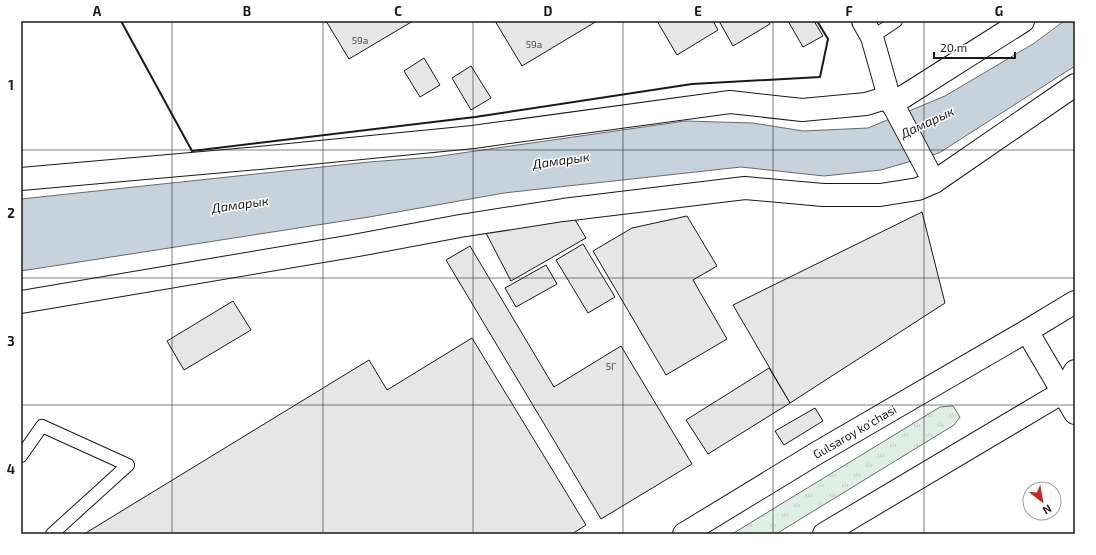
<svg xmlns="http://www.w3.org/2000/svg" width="1096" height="555" viewBox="0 0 1096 555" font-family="'Exo 2',sans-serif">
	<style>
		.grass { fill: url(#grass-tufts); stroke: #6a6a6a }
		.water { fill: #c6d2dc; stroke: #6a6a6a }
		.building { fill: #e6e6e6; stroke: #1a1a1a }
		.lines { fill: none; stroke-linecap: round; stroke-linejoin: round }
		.lane-casing { stroke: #1a1a1a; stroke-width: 14 }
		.street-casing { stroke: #1a1a1a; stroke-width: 24 }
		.secondary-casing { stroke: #1a1a1a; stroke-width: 24 }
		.lane { stroke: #fff; stroke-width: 12 }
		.street { stroke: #fff; stroke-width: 22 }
		.secondary { stroke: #fff; stroke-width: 22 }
		.wall { stroke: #1a1a1a; stroke-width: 2 }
		.grid { fill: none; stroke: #1a1a1a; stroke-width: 1; stroke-opacity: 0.55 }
		.labels { text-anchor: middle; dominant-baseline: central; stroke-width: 3; stroke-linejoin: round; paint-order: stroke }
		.number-label { font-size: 10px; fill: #4d4d4d }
		.street-label { font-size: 12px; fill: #1a1a1a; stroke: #fff }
		.water-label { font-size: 13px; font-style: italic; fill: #1a1a1a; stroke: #fff }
		.neatline { fill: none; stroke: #1a1a1a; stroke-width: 1.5 }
		.grid-label { font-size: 13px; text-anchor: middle; font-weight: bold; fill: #1a1a1a }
	</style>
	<defs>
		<pattern id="grass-tufts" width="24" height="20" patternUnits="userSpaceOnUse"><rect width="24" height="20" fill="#e0efe3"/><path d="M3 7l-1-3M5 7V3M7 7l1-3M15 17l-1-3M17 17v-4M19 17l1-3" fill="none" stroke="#c0ccc2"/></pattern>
	</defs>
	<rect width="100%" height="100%" fill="#fff"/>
	<path class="grass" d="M 953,406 L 960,417 L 954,425 L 776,534 L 732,534 L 940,407 Z"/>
	<path class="water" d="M 1064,21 L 1075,21 L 1075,66 L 939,153 L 881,170 L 824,176 L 741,167 L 504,193 L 369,217 L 21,271 L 21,199 L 369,162 L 434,157 L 685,121 L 753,123 L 803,131 L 868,128 L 945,96 L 1033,44 Z"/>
	<g class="building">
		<path d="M 326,21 L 413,21 L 349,59 Z"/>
		<path d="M 495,21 L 597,21 L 522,66 Z"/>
		<path d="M 657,21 L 713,21 L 718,30 L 677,55 Z"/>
		<path d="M 719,21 L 768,21 L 770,24 L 733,46 Z"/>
		<path d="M 788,21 L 814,21 L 823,36 L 803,47 Z"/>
		<path d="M 424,58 L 440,85 L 420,97 L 404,71 Z"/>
		<path d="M 471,66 L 491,98 L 471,110 L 452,78 Z"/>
		<path d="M 922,212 L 945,303 L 790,403 L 733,305 Z"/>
		<path d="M 571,213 L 586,238 L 511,281 L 486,233 Z"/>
		<path d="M 687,216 L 717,266 L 693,280 L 727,339 L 666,375 L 593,251 L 632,228 Z"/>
		<path d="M 583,244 L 615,297 L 588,313 L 556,260 Z"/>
		<path d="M 470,246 L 554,387 L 621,346 L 692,464 L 601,519 L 446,260 Z"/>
		<path d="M 546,265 L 557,284 L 516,307 L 505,288 Z"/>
		<path d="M 233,301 L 251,330 L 184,370 L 167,341 Z"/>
		<path d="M 472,338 L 586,525 L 572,534 L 84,534 L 369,360 L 387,390 Z"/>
		<path d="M 769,368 L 790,403 L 708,454 L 686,420 Z"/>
		<path d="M 815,408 L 823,421 L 784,445 L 775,431 Z"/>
	</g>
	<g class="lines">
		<defs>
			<g id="lane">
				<path d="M 872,37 L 896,21"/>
				<path d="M 21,456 L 42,426 L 128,465 L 52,534"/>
			</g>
			<g id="street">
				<path d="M 863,21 L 872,37 L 889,97 L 934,182"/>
				<path d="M 892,104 L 1023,21"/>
				<path d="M 21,179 L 259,158 L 473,137 L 730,102 L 802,110 L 866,104 L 889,97"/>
				<path d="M 21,302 L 353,246 L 460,226 L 563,210 L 745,188 L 823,195 L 880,195 L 918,189 L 934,182 L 1075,85"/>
				<path d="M 1027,331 L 1075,413"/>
			</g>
			<g id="secondary">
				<path id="s1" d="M 684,534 L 817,453 L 1027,331 L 1075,302"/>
				<path d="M 824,534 L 1063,392 L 1075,371"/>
			</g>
		</defs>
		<use href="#lane" class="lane-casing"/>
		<use href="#street" class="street-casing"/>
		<use href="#secondary" class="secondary-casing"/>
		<use href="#lane" class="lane"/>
		<use href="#street" class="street"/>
		<use href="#secondary" class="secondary"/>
		<path class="wall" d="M 121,21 L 192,151 L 475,117 L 692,84 L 820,77 L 828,39 L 817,21"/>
	</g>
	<path class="grid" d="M 172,21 L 172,534M 323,21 L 323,534M 473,21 L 473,534M 623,21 L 623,534M 773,21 L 773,534M 924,21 L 924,534M 21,150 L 1075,150M 21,278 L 1075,278M 21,405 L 1075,405"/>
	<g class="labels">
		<g class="number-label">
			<text x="360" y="40">59а</text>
			<text x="534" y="44">59а</text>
			<text x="611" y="366">5Г</text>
		</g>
		<g class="street-label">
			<text stroke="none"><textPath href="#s1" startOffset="199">Gulsaroy ko'chasi</textPath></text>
		</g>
		<g class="water-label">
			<text transform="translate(927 122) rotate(-25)">Дамарык</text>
			<text transform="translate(561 160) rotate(-8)">Дамарык</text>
			<text transform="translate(240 204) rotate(-8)">Дамарык</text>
		</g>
	</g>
	<rect width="1096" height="555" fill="none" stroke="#ffffff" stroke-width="44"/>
	<g transform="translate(1042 501) rotate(149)"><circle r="19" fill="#ffffff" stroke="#a3a3a3"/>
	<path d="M0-3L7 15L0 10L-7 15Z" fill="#c62828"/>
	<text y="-6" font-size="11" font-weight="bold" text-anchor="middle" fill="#1a1a1a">N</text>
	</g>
	<path d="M934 52v6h81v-6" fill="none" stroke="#1a1a1a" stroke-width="2"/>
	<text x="940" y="52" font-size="12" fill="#1a1a1a" stroke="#ffffff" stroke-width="3" paint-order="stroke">20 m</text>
	<rect x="22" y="22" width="1052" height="511" class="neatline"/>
	<g class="grid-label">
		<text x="97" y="16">A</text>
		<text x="247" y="16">B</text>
		<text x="398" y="16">C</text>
		<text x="548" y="16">D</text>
		<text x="698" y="16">E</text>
		<text x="849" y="16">F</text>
		<text x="999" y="16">G</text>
		<text x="11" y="90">1</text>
		<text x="11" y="218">2</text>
		<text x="11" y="346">3</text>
		<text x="11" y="474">4</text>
	</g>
</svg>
